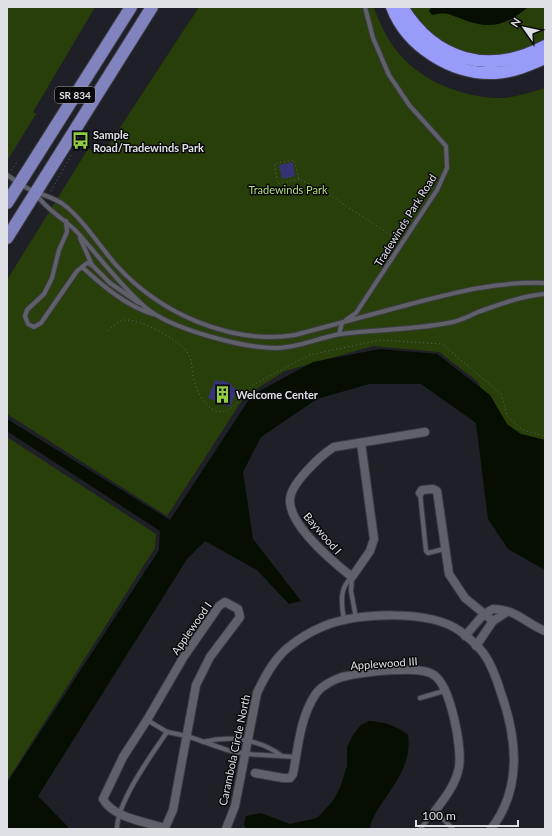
<svg xmlns="http://www.w3.org/2000/svg" width="552" height="836" viewBox="0 0 552 836" font-family="Lato,sans-serif">
	<style>
		.green { fill: #293f0a }
		.water { fill: #050e00 }
		.building { fill: #353373 }
		.lines { fill: none; stroke-linecap: round; stroke-linejoin: round }
		.lane-casing { stroke: #3c3d43; stroke-width: 6 }
		.street-casing { stroke: #3c3d43; stroke-width: 10 }
		.primary-casing { stroke: #3c3d43; stroke-width: 14 }
		.highway-casing { stroke: #3c3d43; stroke-width: 14 }
		.path { stroke: #616269; stroke-width: 1; stroke-dasharray: 1 3; stroke-linecap: butt }
		.lane { stroke: #5f6069; stroke-width: 4 }
		.street { stroke: #5f6069; stroke-width: 8 }
		.primary { stroke: #8183be; stroke-width: 12 }
		.highway { stroke: #989bf7; stroke-width: 12 }
		.labels { text-anchor: middle; dominant-baseline: central; stroke-width: 3; stroke-linejoin: round; paint-order: stroke }
		.shield { fill: #09090c; stroke: #9fa0a4; stroke-width: 1 }
		.shield-label { font-size: 10px; font-weight: bold; fill: #dfe0e5 }
		.poi-label { font-size: 11px; font-weight: bold; fill: #dfe0e5; stroke: #09090c; text-anchor: start }
		.park-label { font-size: 11px; fill: #b0df7d; stroke: #09090c }
		.street-label { font-size: 11px; fill: #dfe0e5; stroke: #09090c }
	</style>
	<rect width="100%" height="100%" fill="#1e1f27"/>
	<g class="green">
		<path d="M 7,7 L 95,7 L 33,112 L 36,114 L 7,161 Z"/>
		<path d="M 199,7 L 373,7 C 380,22 386,38 396,50 C 418,79 458,96 495,98 C 511,99 529,93 545,88 L 545,440 L 521,434 L 508,427 L 492,409 L 478,382 L 439,352 L 373,346 L 285,371 L 245,396 L 167,516 L 7,414 L 7,280 L 88,149 L 102,155 Z"/>
		<path d="M 405,7 L 432,7 L 429,11 L 446,12 L 460,18 L 512,20 L 528,7 L 545,7 L 545,41 L 504,59 L 448,51 Z"/>
		<path d="M 7,437 L 156,534 L 155,548 L 7,781 Z"/>
	</g>
	<g class="water">
		<path d="M 432,7 L 528,7 C 505,26 490,30 462,19 C 448,14 447,12 432,15 L 429,11 Z"/>
		<path d="M 380,349 L 437,354 L 490,395 L 507,424 L 521,434 L 545,440 L 545,570 L 508,549 L 488,519 L 476,423 L 421,384 L 369,384 L 317,399 L 261,437 L 243,472 L 253,539 L 301,601 L 289,604 L 257,570 L 205,541 L 187,559 L 38,796 L 70,829 L 7,829 L 7,783 L 159,550 L 160,531 L 7,431 L 7,419 L 170,520 L 252,395 L 313,362 Z"/>
		<path d="M 369,721 C 385,722 395,725 408,735 C 412,764 395,783 380,806 C 376,813 370,821 370,829 L 246,829 L 244,824 L 246,816 L 261,813 L 290,824 L 317,818 L 332,802 L 340,788 L 347,766 L 347,747 L 353,735 L 361,725 Z"/>
	</g>
	<g class="building">
		<path d="M 293,162 L 295,176 L 282,179 L 279,165 Z"/>
		<path d="M 215,380 L 221,382 L 222,380 L 232,384 L 231,386 L 237,389 L 230,407 L 208,398 Z"/>
	</g>
	<g class="lines">
		<defs>
			<g id="lane">
				<path d="M 7,175 C 16,181 26,189 36,192 C 46,196 54,198 63,204 C 85,221 99,246 117,266 C 160,313 230,345 295,335 C 332,325 370,315 407,305 C 453,293 497,281 545,283"/>
				<path d="M 36,194 C 46,210 65,219 78,233 C 100,258 120,285 145,307 C 170,329 243,348 276,348 C 299,348 320,337 341,334 C 378,329 416,330 453,322 C 461,320 470,316 478,312 C 501,304 521,296 545,294"/>
				<path d="M 66,221 L 67,232 L 59,250 L 52,278 L 44,294 L 27,310 L 25,316 L 28,324 L 34,327 L 41,323 L 77,271 L 87,263 L 92,265 L 110,283 L 139,303"/>
				<path d="M 80,238 L 92,265"/>
				<path d="M 82,267 C 103,286 126,306 153,314"/>
				<path d="M 346,320 L 356,313 L 437,190 L 447,168 L 446,146 L 410,106 L 389,75 L 373,38 L 365,7"/>
				<path d="M 339,334 L 342,323"/>
				<path d="M 420,493 L 426,551 L 428,553 L 444,549"/>
				<path d="M 352,577 L 351,591 L 356,618"/>
				<path d="M 344,621 C 342,605 338,589 352,577"/>
				<path d="M 420,698 L 444,691"/>
				<path d="M 147,720 L 167,732 L 187,736 L 227,750 L 246,754 L 296,757"/>
				<path d="M 203,742 C 230,735 259,739 282,756"/>
				<path d="M 117,829 C 117,802 152,754 167,732"/>
				<path d="M 420,829 L 435,811 L 453,829"/>
			</g>
			<g id="street">
				<path d="M 361,443 L 374,539 L 370,551 L 352,577 C 333,562 289,525 290,500 C 290,484 321,455 334,447 L 425,432"/>
				<path d="M 420,493 L 422,490 L 433,489 L 437,491 L 449,574 L 465,598 L 493,621"/>
				<path d="M 465,636 L 484,614 L 493,609 C 516,609 525,623 545,631"/>
				<path d="M 476,646 L 493,621 L 507,612"/>
				<path d="M 255,773 L 283,778 L 290,778 L 293,774 C 298,748 300,718 315,695 C 320,687 332,680 342,677 C 360,673 419,664 434,675 C 451,687 462,747 459,767 C 456,784 445,798 435,811"/>
				<path d="M 165,829 L 165,828 L 173,810 L 196,685 L 210,657 L 240,617 L 238,609 L 225,602 L 219,606 L 183,658 L 147,720 L 123,757 L 103,799 C 113,818 146,822 165,828"/>
				<path d="M 226,829 L 235,806 L 257,693 C 265,676 275,657 290,646 C 300,638 312,631 324,626 C 358,613 429,609 460,631 C 468,637 478,646 484,654 C 492,665 497,680 501,693 C 517,738 522,789 491,829"/>
			</g>
			<g id="primary">
				<path d="M 7,203 L 131,7"/>
				<path d="M 7,238 L 152,7"/>
			</g>
			<g id="highway">
				<path d="M 392,7 C 407,47 453,75 495,73 C 513,72 529,65 545,58"/>
				<path d="M 402,7 C 435,61 489,76 545,46"/>
			</g>
		</defs>
		<use href="#lane" class="lane-casing"/>
		<use href="#street" class="street-casing"/>
		<use href="#primary" class="primary-casing"/>
		<use href="#highway" class="highway-casing"/>
		<g class="path">
			<path d="M 11,170 L 18,161"/>
			<path d="M 299,179 L 278,184 L 274,164 L 294,160 L 299,179 L 326,193 L 397,239"/>
			<path d="M 51,191 L 72,154"/>
			<path d="M 108,331 C 113,326 118,320 126,320 C 139,319 180,340 187,352 C 193,361 191,366 193,375 C 196,390 202,404 217,412 L 226,411 L 234,406 L 251,386 L 309,355 L 380,340 L 442,344 L 501,394 L 507,416 L 523,430 L 545,436"/>
		</g>
		<use href="#lane" class="lane"/>
		<use href="#street" class="street"/>
		<use href="#primary" class="primary"/>
		<use href="#highway" class="highway"/>
	</g>
	<defs>
		<symbol id="bus-bare" viewBox="-9 -9 18 18"><path d="M-5-6H5V4H4V6H2V4H-2V6H-4V4H-5ZM-3.5-4V0h7V-4ZM-3.5 1.2v1.5H-2V1.2ZM2 1.2v1.5H3.5V1.2Z" fill="#90cd40" stroke="#09090c" stroke-width="2.5" paint-order="stroke"/></symbol>
		<symbol id="building-bare" viewBox="-9 -9 18 18"><path d="M-4-6H4V6H1V3H-1V6H-4ZM-2.5-4.3h1.7v1.8h-1.7ZM.8-4.3h1.7v1.8H.8ZM-2.5-1h1.7V.8h-1.7ZM.8-1h1.7V.8H.8Z" fill="#90cd40" stroke="#09090c" stroke-width="2.5" paint-order="stroke"/></symbol>
	</defs>
	<g fill-rule="evenodd">
		<use href="#bus-bare" x="68" y="128" width="25" height="25"/>
		<use href="#building-bare" x="210" y="382" width="25" height="25"/>
	</g>
	<g class="labels">
		<rect class="shield" x="55" y="87" width="40" height="16" rx="3"/>
		<g class="shield-label">
			<text x="75" y="95">SR 834</text>
		</g>
		<g class="poi-label">
			<text x="93" y="134">Sample<tspan x="93" dy="13">Road/Tradewinds Park</tspan></text>
			<text x="236" y="394">Welcome Center</text>
		</g>
		<g class="park-label">
			<text x="288" y="189">Tradewinds Park</text>
		</g>
		<g class="street-label">
			<text transform="translate(405 220) rotate(-58)">Tradewinds Park Road</text>
			<text transform="translate(323 533) rotate(49)">Baywood I</text>
			<text transform="translate(191 628) rotate(-55)">Applewood I</text>
			<text transform="translate(384 663) rotate(-4)">Applewood III</text>
			<text transform="translate(234 750) rotate(-78)">Carambola Circle North</text>
		</g>
	</g>
	<rect width="552" height="836" fill="none" stroke="#dfe0e5" stroke-width="16"/>
	<g transform="translate(524 28) rotate(303)" stroke="#09090c" stroke-width="3" paint-order="stroke">
	<path d="M0-3L7 15L0 10L-7 15Z" fill="#dfe0e5"/>
	<text y="-6" font-size="11" font-weight="bold" text-anchor="middle" fill="#dfe0e5">N</text>
	</g>
	<path d="M416 820v6h102v-6" fill="none" stroke="#dfe0e5" stroke-width="2"/>
	<text x="422" y="820" font-size="12" fill="#dfe0e5" stroke="#09090c" stroke-width="3" paint-order="stroke">100 m</text>
</svg>
